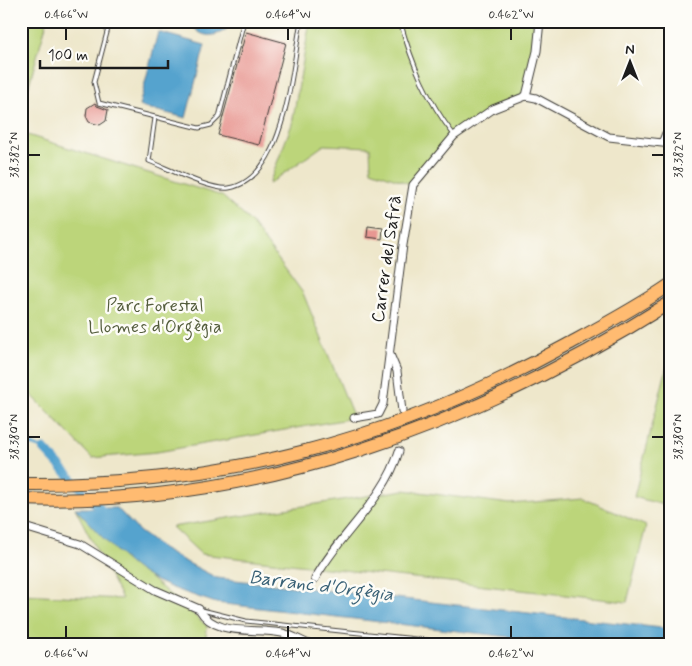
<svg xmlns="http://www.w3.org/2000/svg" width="692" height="666" viewBox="0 0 692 666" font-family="Mynerve,sans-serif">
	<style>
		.green { fill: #bcd57a; stroke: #6c784b }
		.water { fill: #55a3ce; stroke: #386075 }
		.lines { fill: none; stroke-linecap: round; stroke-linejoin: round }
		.stream { stroke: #55a3ce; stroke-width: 2.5 }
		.canal { stroke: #55a3ce; stroke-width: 9 }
		.building { fill: #e89792 }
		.lane-casing { stroke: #3c3a36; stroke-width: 5 }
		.street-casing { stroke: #3c3a36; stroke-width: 9 }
		.highway-casing { stroke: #3c3a36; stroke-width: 14 }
		.lane { stroke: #fff; stroke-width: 3 }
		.street { stroke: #fff; stroke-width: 7 }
		.highway { stroke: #ffbb71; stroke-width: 12 }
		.ticks { fill: none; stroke: #1c1c1c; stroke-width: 2 }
		.labels { text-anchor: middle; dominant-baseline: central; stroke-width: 5; stroke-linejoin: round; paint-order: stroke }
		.street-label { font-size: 18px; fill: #1c1c1c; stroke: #fdfcf7 }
		.park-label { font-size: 18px; fill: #545d3d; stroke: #fdfcf7 }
		.water-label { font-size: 19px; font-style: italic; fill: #386075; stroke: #fdfcf7 }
		.neatline { fill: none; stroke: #1c1c1c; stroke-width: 2 }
		.ticks-label { font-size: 12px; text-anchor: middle; fill: #1c1c1c }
	</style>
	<rect width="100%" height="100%" fill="#fdfcf7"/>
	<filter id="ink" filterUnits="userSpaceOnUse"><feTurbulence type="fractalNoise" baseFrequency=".02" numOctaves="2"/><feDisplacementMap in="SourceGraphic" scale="10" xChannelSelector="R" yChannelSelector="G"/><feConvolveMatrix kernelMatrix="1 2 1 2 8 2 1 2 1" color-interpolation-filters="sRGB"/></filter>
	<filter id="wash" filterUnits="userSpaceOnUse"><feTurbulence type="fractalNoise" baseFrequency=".0096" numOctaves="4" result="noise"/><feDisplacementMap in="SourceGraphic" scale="20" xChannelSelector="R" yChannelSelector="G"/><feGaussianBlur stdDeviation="1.12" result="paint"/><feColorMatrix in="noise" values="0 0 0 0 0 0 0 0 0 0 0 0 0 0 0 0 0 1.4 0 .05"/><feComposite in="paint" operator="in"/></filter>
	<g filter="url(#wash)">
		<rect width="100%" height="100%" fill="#eee7cb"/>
		<g class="green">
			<path d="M 21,21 L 47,21 L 21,113 Z"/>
			<path d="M 310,21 L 540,21 L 526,96 L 493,109 L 455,136 L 413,185 L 371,170 L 370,147 L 324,145 L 269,184 L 292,124 Z"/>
			<path d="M 21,133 L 222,196 L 250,221 L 303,293 L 354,418 L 157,452 L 92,458 L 21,384 Z"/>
			<path d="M 671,351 L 671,507 L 634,497 Z"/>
			<path d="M 404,490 L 510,504 L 583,498 L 646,526 L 627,602 L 201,554 L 172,527 Z"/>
			<path d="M 75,508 L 110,544 L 207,626 L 205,645 L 21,645 L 21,594 L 122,599 Z"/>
		</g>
		<g class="water">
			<path d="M 190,21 L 234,21 C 223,37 200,43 190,21 Z"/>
			<path d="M 158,32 L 205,45 L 186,118 L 139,106 Z"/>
			<path d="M 75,508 L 117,508 L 140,532 L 169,553 L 217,578 L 671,629 L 671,645 L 579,645 L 216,603 C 190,594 160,586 138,570 C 115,553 95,529 75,508 Z"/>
		</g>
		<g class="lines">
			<path class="stream" d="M 21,441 L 44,449"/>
			<path class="canal" d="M 44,449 L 107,516"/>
		</g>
		<g id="blocks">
			<g class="building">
				<path d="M 246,32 L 286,43 L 259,145 L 218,135 Z"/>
				<path d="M 95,103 L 97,106 L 108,110 L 106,121 L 100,125 L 89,122 L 86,116 L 87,108 Z"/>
				<path d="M 368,226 L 383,228 L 382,239 L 367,237 Z"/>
			</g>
		</g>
	</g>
	<g filter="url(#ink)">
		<use href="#blocks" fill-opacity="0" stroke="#3c3a36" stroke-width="1"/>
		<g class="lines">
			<defs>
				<g id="lane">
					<path d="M 110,21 L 94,82 L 99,103 L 199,128 L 211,125 L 219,117 L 244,21"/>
					<path d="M 400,21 C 412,64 427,100 454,135"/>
					<path d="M 155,118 L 149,161 C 167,168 212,191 229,188 C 286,178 292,67 301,21"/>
					<path d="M 660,143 L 664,133 L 671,129"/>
					<path d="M 202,610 L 246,621 L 473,645"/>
				</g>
				<g id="street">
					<path d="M 526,96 L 536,98 L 609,137 L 671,144"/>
					<path d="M 526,96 L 537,51 L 540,21"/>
					<path d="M 389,352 L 397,371 L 402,411"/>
					<path d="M 354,418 L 378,414 L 383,404 L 403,245 L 413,185 L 454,136 L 493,109 L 526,96"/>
					<path d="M 21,526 L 80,544 L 155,590 L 199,609 C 216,638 254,627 282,633 C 292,635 301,641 311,645"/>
					<path d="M 315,579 C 339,534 385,500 399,451"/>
				</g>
				<g id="highway">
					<path d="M 21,484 C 222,486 390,442 567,345 C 602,326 638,307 671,284"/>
					<path d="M 21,499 C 254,508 476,425 671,302"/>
				</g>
			</defs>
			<use href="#lane" class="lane-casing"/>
			<use href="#street" class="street-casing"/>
			<use href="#highway" class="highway-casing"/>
			<use href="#lane" class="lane"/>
			<use href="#street" class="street"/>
			<use href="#highway" class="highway"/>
		</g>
	</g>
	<path class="ticks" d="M 66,28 L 66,40M 288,28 L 288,40M 511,28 L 511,40M 28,155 L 40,155M 652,155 L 664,155M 28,437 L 40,437M 652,437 L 664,437M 66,626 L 66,638M 288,626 L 288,638M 511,626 L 511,638"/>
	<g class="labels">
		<g class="street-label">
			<text transform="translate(387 259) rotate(-82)">Carrer del Safrà</text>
		</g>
		<g class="park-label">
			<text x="155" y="306">Parc Forestal<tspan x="155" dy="21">Llomes d'Orgègia</tspan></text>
		</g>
		<g class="water-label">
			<text transform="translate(321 586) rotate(7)">Barranc d'Orgègia</text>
		</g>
	</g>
	<rect width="692" height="666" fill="none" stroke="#fdfcf7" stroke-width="55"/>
	<g transform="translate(630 62)" stroke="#fdfcf7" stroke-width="4" paint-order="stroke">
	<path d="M0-4L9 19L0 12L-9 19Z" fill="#1c1c1c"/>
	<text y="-8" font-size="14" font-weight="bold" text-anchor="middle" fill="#1c1c1c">N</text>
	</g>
	<path d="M40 60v8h128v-8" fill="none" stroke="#1c1c1c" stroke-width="2.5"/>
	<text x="48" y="60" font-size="15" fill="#1c1c1c" stroke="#fdfcf7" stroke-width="4" paint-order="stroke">100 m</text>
	<rect x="28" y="28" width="636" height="610" class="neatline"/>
	<g class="ticks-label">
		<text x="66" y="18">0.466°W</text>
		<text x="288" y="18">0.464°W</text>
		<text x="511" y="18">0.462°W</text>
		<text transform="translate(14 155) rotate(-90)" y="4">38.382°N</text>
		<text transform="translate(678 155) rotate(-90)" y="4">38.382°N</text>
		<text transform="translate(14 437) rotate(-90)" y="4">38.380°N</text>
		<text transform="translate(678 437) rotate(-90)" y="4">38.380°N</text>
		<text x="66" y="657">0.466°W</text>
		<text x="288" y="657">0.464°W</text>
		<text x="511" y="657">0.462°W</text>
	</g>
</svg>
